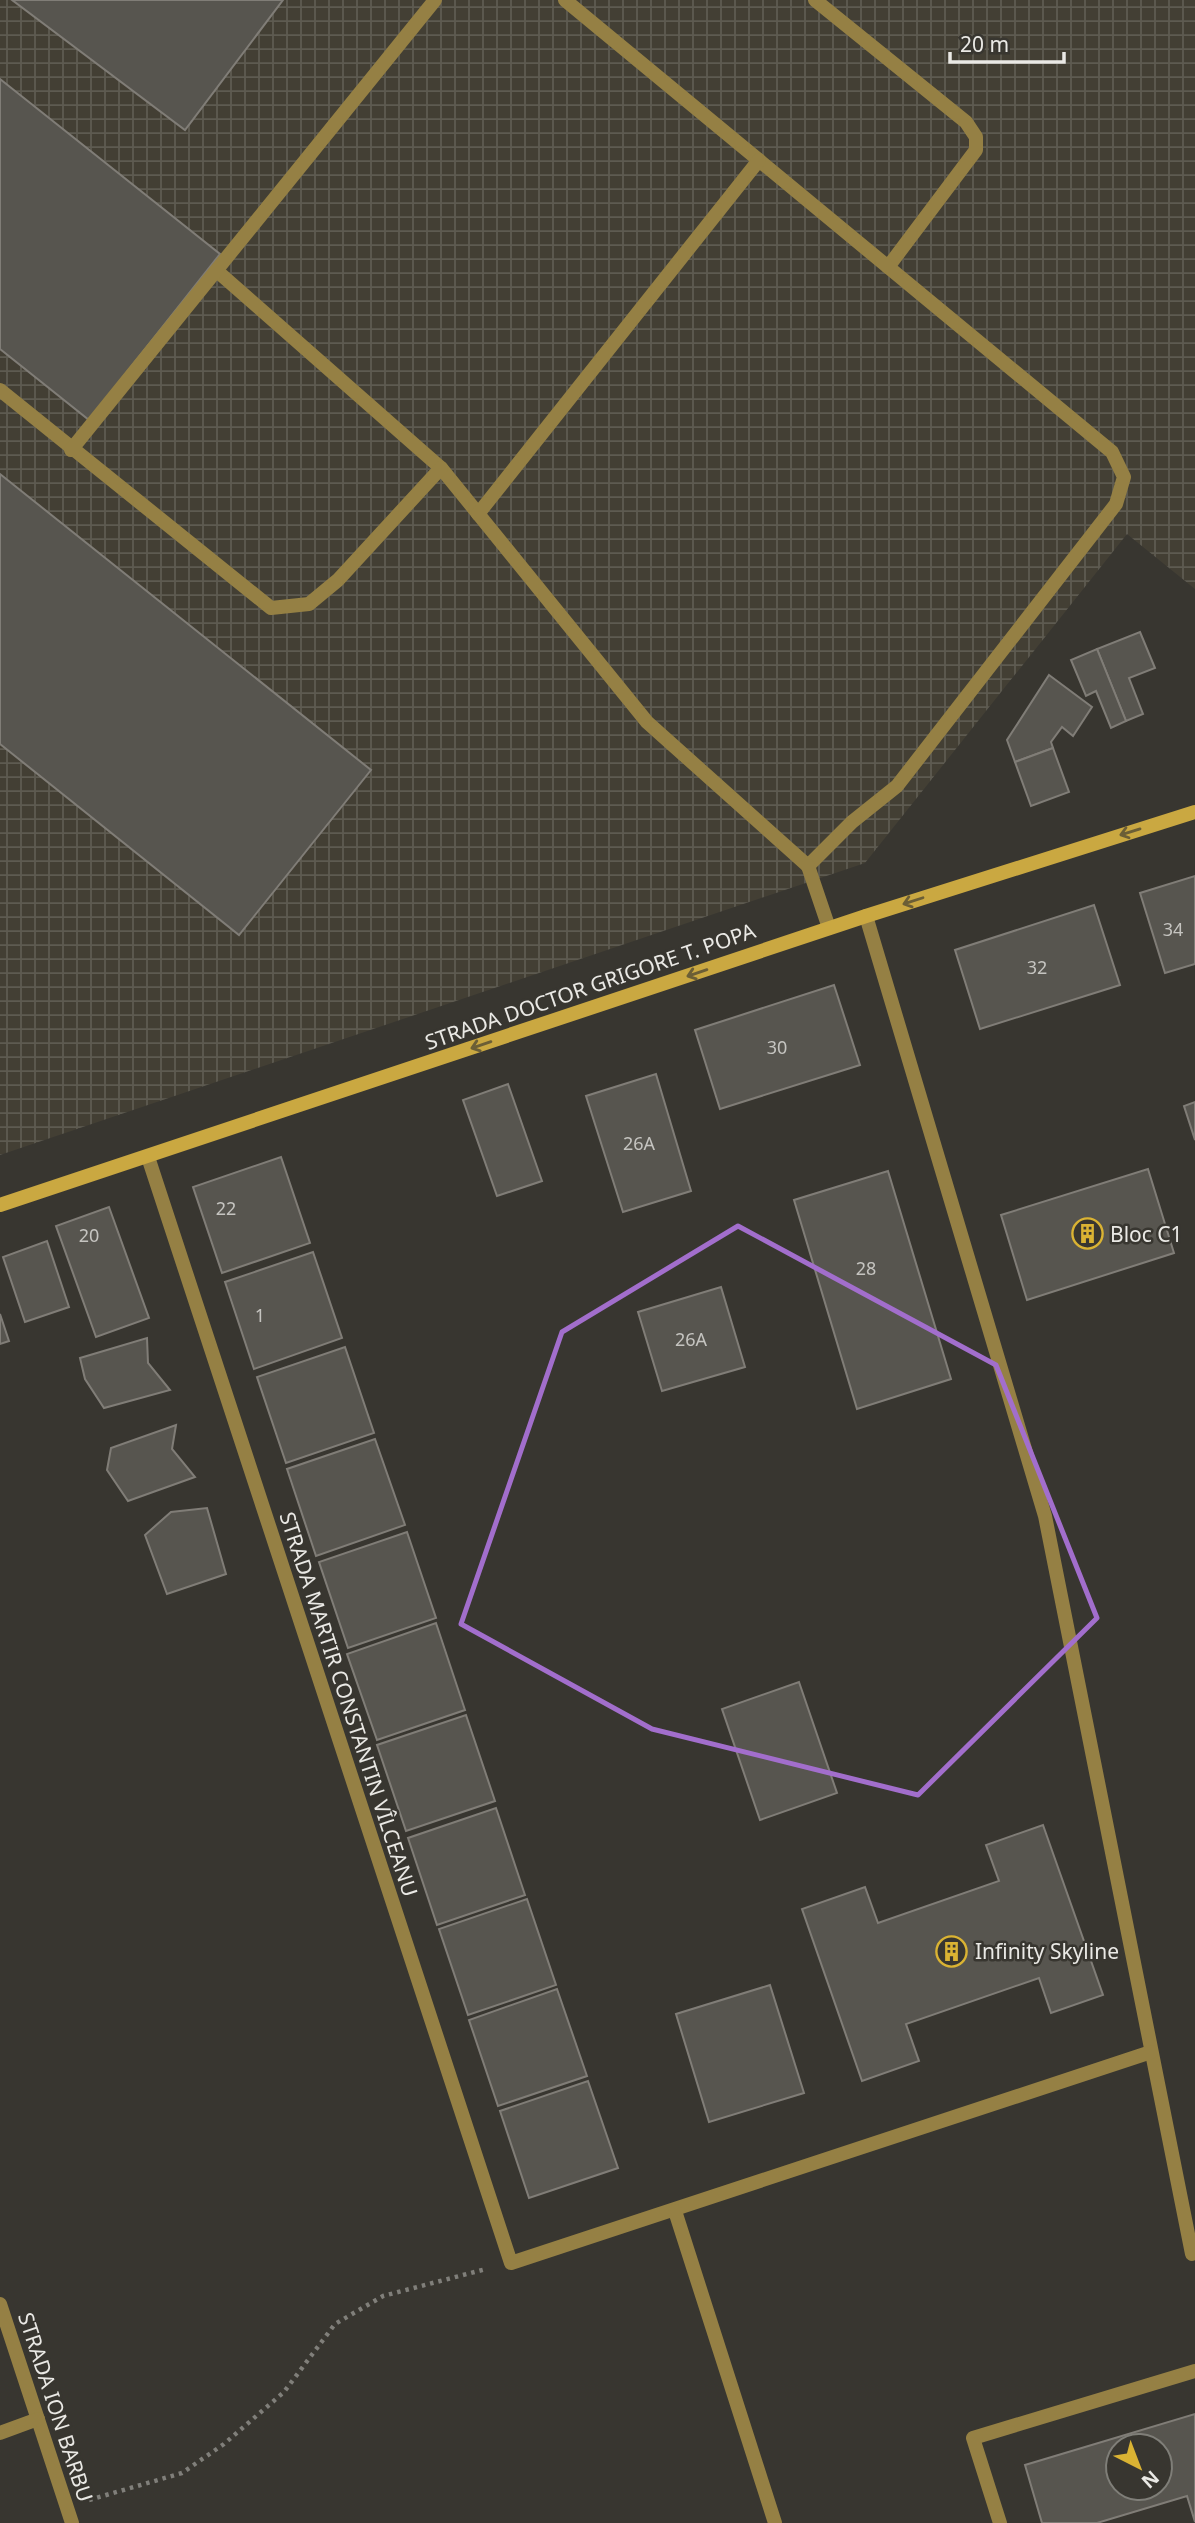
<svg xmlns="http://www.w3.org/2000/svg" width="1195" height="2523" font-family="'Noto Sans',sans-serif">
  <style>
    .industrial { fill: url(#industrial-grid) }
    .building { fill: #57554f; stroke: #807d77; stroke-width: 2; fill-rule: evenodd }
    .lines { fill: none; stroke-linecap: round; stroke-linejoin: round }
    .path { stroke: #807f7a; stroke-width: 4.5; stroke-dasharray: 3.5 5; stroke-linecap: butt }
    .lane { stroke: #958044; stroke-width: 14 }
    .street { stroke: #958044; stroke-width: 14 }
    .secondary { stroke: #caa841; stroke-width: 14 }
    .oneway { stroke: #6b5e36 }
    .marked { fill: none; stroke: #a26ecc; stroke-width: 5; stroke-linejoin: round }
    .labels { text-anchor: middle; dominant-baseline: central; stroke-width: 5; stroke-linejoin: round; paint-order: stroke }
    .number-label { font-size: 18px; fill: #c5c4c0 }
    .street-label { font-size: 21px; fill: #eae9e5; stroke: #383630 }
    .poi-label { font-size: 21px; fill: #eae9e5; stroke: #383630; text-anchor: start }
  </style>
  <defs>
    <pattern id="industrial-grid" width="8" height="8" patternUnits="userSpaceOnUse" patternTransform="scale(1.75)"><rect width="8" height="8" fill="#433f34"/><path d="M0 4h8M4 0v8" fill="none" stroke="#5e5b51"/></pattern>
  </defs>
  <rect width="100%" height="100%" fill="#383630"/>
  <!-- industrial -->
  <polygon class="industrial" points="0,0 1195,0 1195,589 1127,534 865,863 0,1155"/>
  <!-- building -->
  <g class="building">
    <polygon points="12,0 283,0 185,130"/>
    <polygon points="0,79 220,254 89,420 0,349"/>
    <polygon points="0,474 371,770 239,935 0,744"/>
    <polygon points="1140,632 1155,668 1129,678 1143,714 1126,721 1097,649"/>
    <polygon points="1097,649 1126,721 1111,728 1096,691 1086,696 1071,660"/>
    <polygon points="1049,675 1092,707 1073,736 1062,727 1051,742 1053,748 1015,762 1007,740"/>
    <polygon points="1053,748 1069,792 1031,806 1015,762"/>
    <polygon points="1195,876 1195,964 1165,973 1140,893"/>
    <polygon points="1094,905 1120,985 980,1029 955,950"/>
    <polygon points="834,985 860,1065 720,1109 695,1030"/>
    <polygon points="656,1074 691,1191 623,1212 586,1096"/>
    <polygon points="508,1084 542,1181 497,1196 463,1100"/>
    <polygon points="1195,1102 1195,1140 1184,1106"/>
    <polygon points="281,1157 310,1243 222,1273 193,1187"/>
    <polygon points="1148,1169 1174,1253 1027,1300 1001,1215"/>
    <polygon points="888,1171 951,1379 857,1409 794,1200"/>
    <polygon points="109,1207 149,1318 96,1337 56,1226"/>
    <polygon points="47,1241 69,1307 25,1322 3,1257"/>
    <polygon points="313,1252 342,1338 254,1369 225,1282"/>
    <polygon points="721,1287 745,1367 662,1391 638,1312"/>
    <polygon points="0,1314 9,1341 0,1344"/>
    <polygon points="147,1338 148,1363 170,1390 104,1408 85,1379 80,1358"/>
    <polygon points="345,1347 374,1433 286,1463 257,1377"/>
    <polygon points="176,1425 172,1449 195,1477 128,1501 107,1470 111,1448"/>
    <polygon points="375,1439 405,1525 316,1556 287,1469"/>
    <polygon points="207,1508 226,1574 167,1594 145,1535 171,1512"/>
    <polygon points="407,1532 436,1618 348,1648 319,1562"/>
    <polygon points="436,1623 465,1710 377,1740 347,1654"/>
    <polygon points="799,1682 837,1793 760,1820 722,1709"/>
    <polygon points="466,1715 495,1801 406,1831 377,1745"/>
    <polygon points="496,1808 525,1895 437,1925 408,1838"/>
    <polygon points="1043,1825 1103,1995 1051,2013 1039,1978 906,2024 919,2061 862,2081 802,1909 865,1887 878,1923 999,1881 986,1845"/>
    <polygon points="527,1899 556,1985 468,2015 439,1929"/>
    <polygon points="770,1985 804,2093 709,2122 676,2014"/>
    <polygon points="557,1989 587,2076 498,2106 469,2020"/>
    <polygon points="588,2081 618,2168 529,2198 500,2111"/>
    <path d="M1195 2414V2522L1187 2496 1097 2523H1042L1025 2465ZM1118 2446H1160V2488H1118Z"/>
  </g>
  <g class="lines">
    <!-- path -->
    <polyline class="path" points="89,2500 182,2473 224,2444 284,2392 335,2324 383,2296 486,2269"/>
    <!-- lane -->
    <g class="lane">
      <polyline points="815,0 966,122 976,137 976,150 888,267"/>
      <polyline points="217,271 441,468 647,722 808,866 852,822 897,786 1116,504 1124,477 1112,452 565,0"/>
      <polyline points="0,390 271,608 309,604 338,580 441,468"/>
      <polyline points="71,450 435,0"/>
      <polyline points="478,514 759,160"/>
      <polyline points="808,866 829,928"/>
      <polyline points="1000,2523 973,2438 1195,2371"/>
    </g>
    <!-- street -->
    <g class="street">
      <polyline points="866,916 1045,1516 1192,2254"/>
      <polyline points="148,1157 511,2263 1151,2052"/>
      <polyline points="675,2211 775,2523"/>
      <polyline points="0,2304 72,2523"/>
      <polyline points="0,2433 38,2419"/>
    </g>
    <!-- secondary -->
    <polyline class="secondary" points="0,1205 866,916 1195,812"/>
  </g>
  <!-- one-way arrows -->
  <defs><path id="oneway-shaft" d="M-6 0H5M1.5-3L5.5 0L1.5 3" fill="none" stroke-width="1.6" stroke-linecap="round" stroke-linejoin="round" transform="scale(1.75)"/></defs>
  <g class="oneway">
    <use href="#oneway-shaft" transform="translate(1130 832) rotate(163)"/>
    <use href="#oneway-shaft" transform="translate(913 901) rotate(162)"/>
    <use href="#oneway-shaft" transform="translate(697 973) rotate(161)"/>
    <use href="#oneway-shaft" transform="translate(481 1045) rotate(161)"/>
  </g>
  <!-- marked area -->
  <path class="marked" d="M738 1226 996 1365 1097 1618 918 1795 652 1729 461 1624 562 1332Z"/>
  <!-- icons -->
  <defs>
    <symbol id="building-ring" viewBox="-11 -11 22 22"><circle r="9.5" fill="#383630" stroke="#dab333" stroke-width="1.5"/><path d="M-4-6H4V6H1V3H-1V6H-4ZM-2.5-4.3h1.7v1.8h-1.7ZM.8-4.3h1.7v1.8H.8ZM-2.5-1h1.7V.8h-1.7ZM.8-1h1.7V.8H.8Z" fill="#dab333"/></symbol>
  </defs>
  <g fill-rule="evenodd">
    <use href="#building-ring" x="1070" y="1216" width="35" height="35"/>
    <use href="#building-ring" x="934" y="1934" width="35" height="35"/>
  </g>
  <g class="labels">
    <!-- number labels -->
    <g class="number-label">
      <text x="1173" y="929">34</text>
      <text x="1037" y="967">32</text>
      <text x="777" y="1047">30</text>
      <text x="639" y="1143">26A</text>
      <text x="226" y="1208">22</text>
      <text x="89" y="1235">20</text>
      <text x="866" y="1268">28</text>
      <text x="260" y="1315">1</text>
      <text x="691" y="1339">26A</text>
    </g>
    <!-- street labels -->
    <g class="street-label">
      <text transform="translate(590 986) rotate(-19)">STRADA DOCTOR GRIGORE T. POPA</text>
      <text transform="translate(349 1704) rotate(72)">STRADA MARTIR CONSTANTIN VÎLCEANU</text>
      <text transform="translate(56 2407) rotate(72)">STRADA ION BARBU</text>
    </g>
    <!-- poi labels -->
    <g class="poi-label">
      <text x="1110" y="1234">Bloc C1</text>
      <text x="975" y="1951">Infinity Skyline</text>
    </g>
  </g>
  <!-- north arrow -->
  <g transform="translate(1139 2467) rotate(138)"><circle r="33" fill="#383630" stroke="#7f7e78" stroke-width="2"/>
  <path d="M0-5L12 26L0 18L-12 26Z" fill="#dab333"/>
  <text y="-10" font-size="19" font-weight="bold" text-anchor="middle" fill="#eae9e5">N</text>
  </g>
  <!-- scale -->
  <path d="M950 52v10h114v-10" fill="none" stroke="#eae9e5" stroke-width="3.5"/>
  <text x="960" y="52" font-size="21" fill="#eae9e5" stroke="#383630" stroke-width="5" paint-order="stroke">20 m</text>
</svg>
